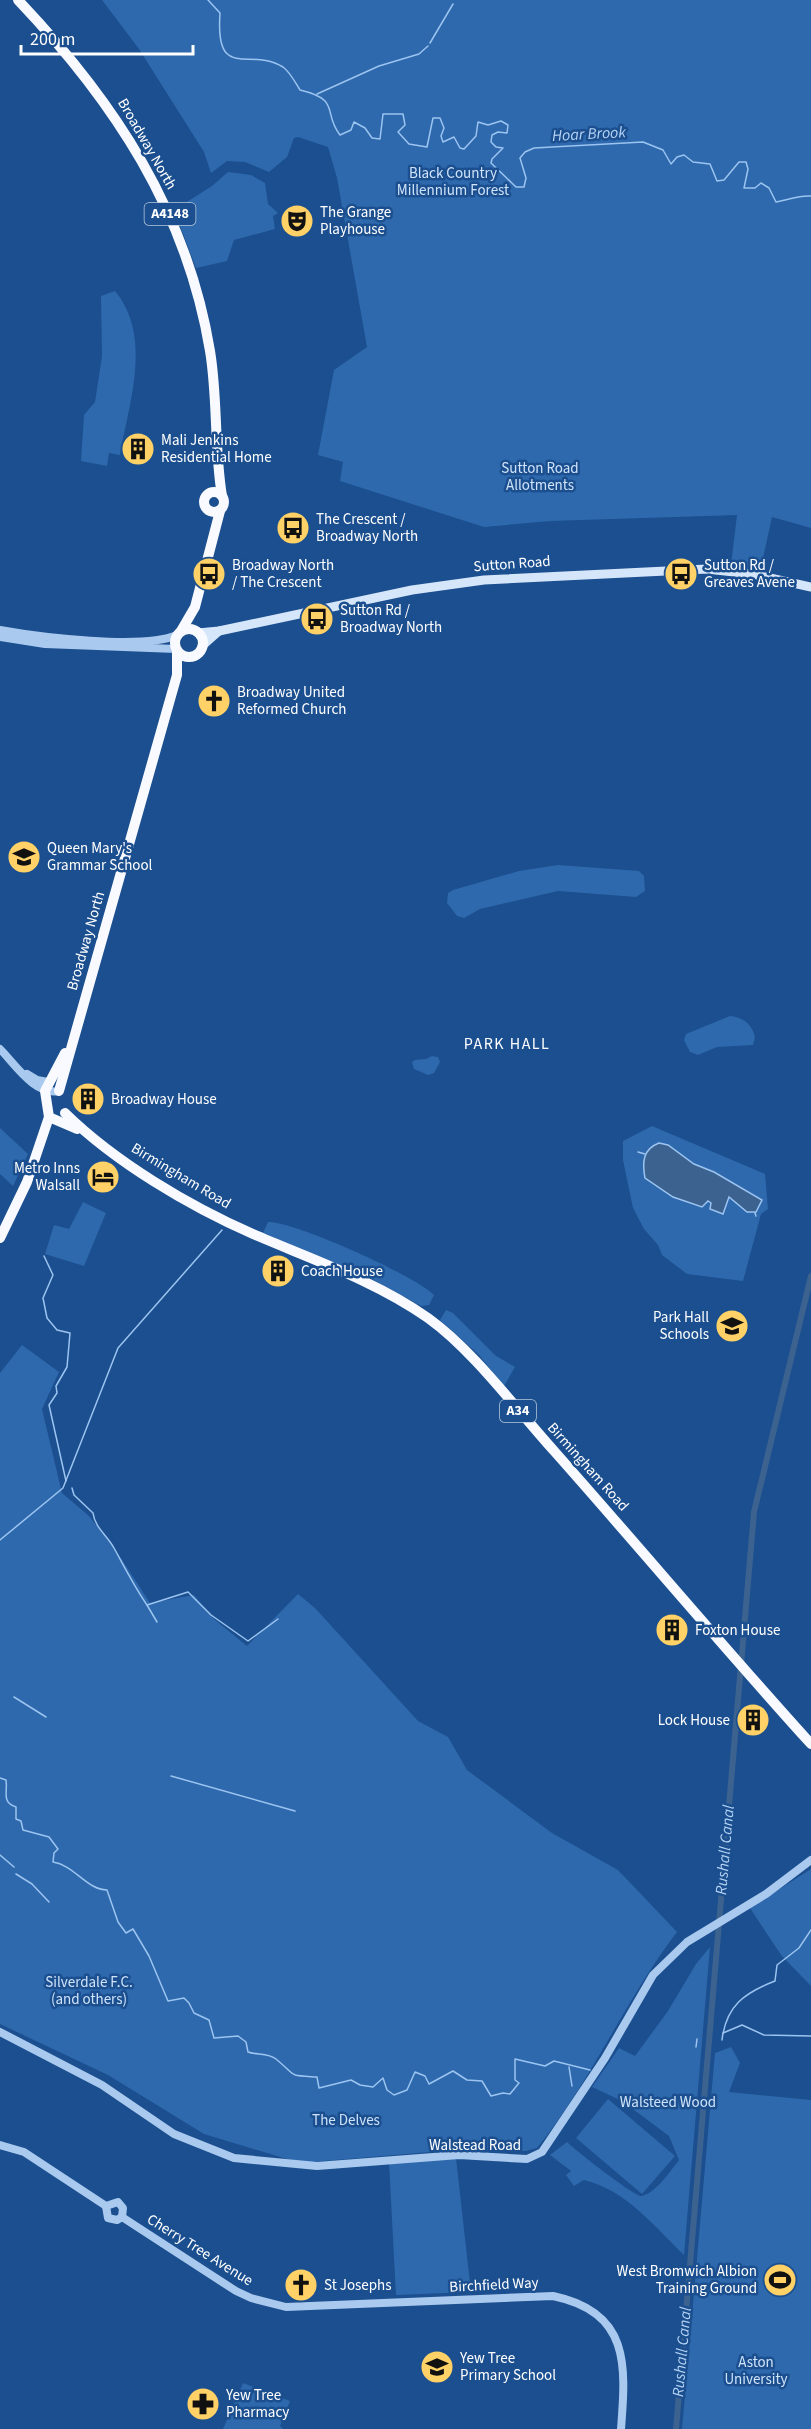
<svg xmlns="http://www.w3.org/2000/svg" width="811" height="2429" font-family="'Source Sans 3',sans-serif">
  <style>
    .green { fill: #2e69ad }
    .water { fill: #3c6290; stroke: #9cc4f0; stroke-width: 1.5 }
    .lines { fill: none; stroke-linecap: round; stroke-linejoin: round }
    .stream { stroke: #9cc4f0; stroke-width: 1.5 }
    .canal { stroke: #3c6290; stroke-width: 6 }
    .tertiary { stroke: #a9c9ee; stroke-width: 8 }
    .secondary { stroke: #d6e6fa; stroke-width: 9 }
    .trunk { stroke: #f8faff; stroke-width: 10 }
    .labels { text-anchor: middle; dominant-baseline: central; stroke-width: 5; stroke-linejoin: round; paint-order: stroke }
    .shield { fill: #1b4f8f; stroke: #bbcadd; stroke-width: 1.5 }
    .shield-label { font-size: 14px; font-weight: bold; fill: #fff }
    .street-label { font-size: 15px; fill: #fff; stroke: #1b4f8f }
    .park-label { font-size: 15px; fill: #cfe3fa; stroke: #1b4f8f }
    .poi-label { font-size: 15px; fill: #fff; stroke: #1b4f8f; text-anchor: start }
    .water-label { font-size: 16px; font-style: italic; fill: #b5d3f5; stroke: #1b4f8f }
    .neighbourhood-label { font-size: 16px; letter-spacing: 1.5px; fill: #fff; stroke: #1b4f8f }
  </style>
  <rect width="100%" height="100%" fill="#1b4f8f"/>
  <!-- green -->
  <g class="green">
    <polygon points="102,0 811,0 811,528 772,517 760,572 731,565 737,515 550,521 484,527 340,481 343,462 318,455 334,370 367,347 337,178 328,147 298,137 294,138 287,157 269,172 245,162 227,161 211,173 204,152 139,49"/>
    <polygon points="228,172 251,175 265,183 268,204 278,213 273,216 275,229 234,240 227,261 196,268 174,210 212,186"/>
    <path d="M115 291C153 337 129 403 120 455L109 453 107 466 81 461 84 415 95 402 102 356 101 296Z"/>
    <polygon points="558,865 639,871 644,876 645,891 636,897 558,891 480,909 464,918 457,916 447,903 448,893 453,890 519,871"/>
    <path d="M730 1016C743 1017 752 1024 755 1037L753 1045 717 1047 698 1055 690 1052 684 1040 686 1034Z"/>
    <polygon points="432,1056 438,1057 440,1062 434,1073 428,1075 414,1069 412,1062 415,1060 426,1059"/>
    <polygon points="652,1126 765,1174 768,1209 761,1214 743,1281 687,1274 662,1255 658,1245 644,1229 633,1208 623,1160 623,1141"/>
    <polygon points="0,1128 28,1154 13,1186 0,1174"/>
    <polygon points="83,1202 106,1213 84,1266 45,1254 54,1225 69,1229"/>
    <path d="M268 1222C294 1221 416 1276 434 1295L429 1305 421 1306 372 1279 263 1233Z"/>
    <polygon points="446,1310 453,1313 496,1356 515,1367 504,1386 479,1355 440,1320"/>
    <path d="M22 1345 59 1372 42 1409 62 1493 89 1516 113 1546 150 1603 194 1595 214 1619 247 1646 298 1594 315 1608 418 1721 448 1737 467 1770 552 1833 618 1870 677 1932C625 2000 591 2082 537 2148L526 2151 453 2150 300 2163 204 2134 108 2075 0 2024V1373Z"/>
    <polygon points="811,1869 811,1986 781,1955 750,1908"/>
    <path d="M710 1947 684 2255C654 2226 626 2190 584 2180L574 2186 566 2175 571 2171 550 2155 567 2142C575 2150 636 2198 642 2196 657 2192 670 2171 679 2160L669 2136 622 2101 592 2087 619 2048 635 2056 668 2011 696 1964Z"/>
    <polygon points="731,2047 740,2063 729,2092 811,2100 811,2429 682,2429 715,2053"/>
    <polygon points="608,2099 675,2156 642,2194 576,2138"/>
    <polygon points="456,2158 471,2292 396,2295 389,2162"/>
    <polygon points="243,2383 290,2401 280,2426 283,2429 223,2429"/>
  </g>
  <!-- water -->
  <path class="water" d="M659 1143 668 1145 694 1164 714 1172 762 1200 756 1212H747L729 1197 723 1214 710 1209 711 1203 708 1201 702 1207 673 1197 645 1178C642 1162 643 1149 659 1143Z"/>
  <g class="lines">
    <!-- stream -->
    <g class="stream">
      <path d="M208 0 220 13C215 83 250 46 283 67 290 72 295 82 300 90 342 100 322 112 340 135L351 130 354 122 365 128 372 138 380 139 383 114H403L405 125 398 132 409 144 427 147 433 118H440L444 128 441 136 443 142 454 137 460 148 464 149 476 136 478 122 488 125 501 121 508 125 507 133 498 132 492 135 491 142 496 147 503 148 492 159 491 163 516 187H524L526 178 520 158 525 152 534 148 643 142 663 150 671 164 677 157 684 155 693 162 710 164 717 181 724 180 739 162H746L748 169 744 188H755L761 183 769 188 776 202C789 200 798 195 811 196"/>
      <polyline points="430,43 453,4"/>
      <polyline points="317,94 379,66 419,54 428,46"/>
      <polyline points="638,1152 645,1154"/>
      <polyline points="755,1213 756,1216"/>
      <polyline points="44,1256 53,1275 43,1298 47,1318 57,1330 70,1333 67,1367 56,1386 57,1393 49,1405 66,1481"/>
      <path d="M72 1488 74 1495 93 1513C95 1528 107 1535 114 1548 125 1568 134 1586 147 1605L188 1592 211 1615 248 1641 278 1619"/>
      <polyline points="0,1540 63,1488 118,1348 222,1230"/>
      <polyline points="147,1605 157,1622"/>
      <polyline points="14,1697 46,1717"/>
      <polyline points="171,1776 295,1811"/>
      <path d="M0 1778 6 1780C8 1792 1 1802 16 1807V1819L21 1821 23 1830 49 1837 58 1849 54 1853 53 1862C74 1865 87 1890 107 1890L118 1922 126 1933 133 1929 149 1956 168 2001 184 1998 189 2003 194 2013 209 2020 214 2038 238 2036 246 2042 248 2052C256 2055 269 2053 276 2059 298 2077 286 2075 317 2077L319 2088 351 2080 360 2085 373 2087 383 2078 387 2090 394 2095 407 2090 415 2072 425 2076 429 2084 453 2071 467 2080 482 2081 491 2096 503 2093 510 2094 519 2083 515 2080V2059L545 2066 554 2061 590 2070"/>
      <polyline points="0,1855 14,1867"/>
      <polyline points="16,1874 32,1884 49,1902"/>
      <polyline points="723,2033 742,2025 764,2035 811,2036"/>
      <path d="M722 2040C726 2006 744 1993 775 1981L777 1965 799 1948 811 1930"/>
      <polyline points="696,2047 697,2039"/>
      <polyline points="569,2067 572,2086"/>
    </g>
    <!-- canal -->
    <polyline class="canal" points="676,2429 754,1512 811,1276"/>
    <!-- tertiary -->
    <g class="tertiary">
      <path d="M0 630C39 637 143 650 177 635"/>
      <polyline points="0,637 45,644 176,649"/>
      <path d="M0 1049C15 1064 35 1096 59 1091"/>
      <polyline points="27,1074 37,1080 48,1082"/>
      <polyline points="0,2032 102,2085 174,2134 234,2158 317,2166 459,2155 527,2159 542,2152 605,2058 653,1975 687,1942 766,1894 811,1860"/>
      <polyline points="0,2145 24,2152 106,2206"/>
      <polyline points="106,2206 118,2202 123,2208 122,2217"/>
      <polyline points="106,2206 108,2218 117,2220 122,2217"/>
      <path d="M122 2217 236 2291 251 2298 286 2307 553 2296C630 2312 626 2365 621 2429"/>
    </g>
    <!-- secondary -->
    <g class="secondary">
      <polyline points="198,633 219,631 412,590 484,580 707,569 752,574 811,587"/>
      <polyline points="202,646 219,631"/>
    </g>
    <!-- trunk -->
    <g class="trunk">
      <path d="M18 0C114 101 187 211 210 351 218 399 214 448 222 496"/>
      <circle cx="214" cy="502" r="10"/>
      <circle cx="189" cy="643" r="14"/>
      <polyline points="181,631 195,607 220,511"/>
      <polyline points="65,1053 45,1091 49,1117 77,1129"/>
      <polyline points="59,1091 177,675 177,651"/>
      <path d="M65 1113C115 1162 189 1206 253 1234 311 1259 376 1281 428 1318 474 1351 516 1409 555 1452 641 1549 724 1648 811 1744"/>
      <polyline points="0,1238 27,1182 49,1117"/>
    </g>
  </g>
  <!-- icons -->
  <defs>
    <symbol id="theatre-disc" viewBox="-11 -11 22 22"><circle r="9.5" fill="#ffd166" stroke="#1b4f8f"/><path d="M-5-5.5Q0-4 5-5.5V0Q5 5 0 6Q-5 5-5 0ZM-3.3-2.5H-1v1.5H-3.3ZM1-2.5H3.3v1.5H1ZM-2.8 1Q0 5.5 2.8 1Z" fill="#111"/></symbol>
    <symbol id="building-disc" viewBox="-11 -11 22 22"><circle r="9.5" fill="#ffd166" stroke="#1b4f8f"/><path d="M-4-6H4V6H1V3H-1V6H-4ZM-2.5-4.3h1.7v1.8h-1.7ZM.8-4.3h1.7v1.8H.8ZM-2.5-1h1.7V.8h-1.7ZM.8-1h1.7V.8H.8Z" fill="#111"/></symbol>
    <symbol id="bus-disc" viewBox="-11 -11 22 22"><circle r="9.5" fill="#ffd166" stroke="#1b4f8f"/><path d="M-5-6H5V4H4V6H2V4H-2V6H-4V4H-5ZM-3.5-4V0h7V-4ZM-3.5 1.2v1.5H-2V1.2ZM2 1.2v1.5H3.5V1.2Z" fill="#111"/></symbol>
    <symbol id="church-disc" viewBox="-11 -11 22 22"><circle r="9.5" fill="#ffd166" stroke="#1b4f8f"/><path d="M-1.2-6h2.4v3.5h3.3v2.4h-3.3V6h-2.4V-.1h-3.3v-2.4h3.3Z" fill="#111"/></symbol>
    <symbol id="school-disc" viewBox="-11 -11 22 22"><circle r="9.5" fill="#ffd166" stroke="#1b4f8f"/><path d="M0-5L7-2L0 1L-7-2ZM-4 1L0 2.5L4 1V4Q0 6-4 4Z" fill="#111"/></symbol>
    <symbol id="hotel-disc" viewBox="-11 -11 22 22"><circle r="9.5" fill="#ffd166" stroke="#1b4f8f"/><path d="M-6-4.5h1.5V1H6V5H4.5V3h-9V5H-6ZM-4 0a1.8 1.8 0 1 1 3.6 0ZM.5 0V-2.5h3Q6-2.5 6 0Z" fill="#111"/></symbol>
    <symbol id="stadium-disc" viewBox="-11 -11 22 22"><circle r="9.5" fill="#ffd166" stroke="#1b4f8f"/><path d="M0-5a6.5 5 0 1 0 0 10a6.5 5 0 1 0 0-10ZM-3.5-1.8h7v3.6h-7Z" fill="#111"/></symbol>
    <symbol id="pharmacy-disc" viewBox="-11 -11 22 22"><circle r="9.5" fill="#ffd166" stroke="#1b4f8f"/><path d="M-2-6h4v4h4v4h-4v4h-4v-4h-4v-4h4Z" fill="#111"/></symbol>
  </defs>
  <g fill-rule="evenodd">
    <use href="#theatre-disc" x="278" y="202" width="38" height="38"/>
    <use href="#building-disc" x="119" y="430" width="38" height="38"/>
    <use href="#bus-disc" x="274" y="509" width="38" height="38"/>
    <use href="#bus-disc" x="190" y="555" width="38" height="38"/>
    <use href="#bus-disc" x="662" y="555" width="38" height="38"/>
    <use href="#bus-disc" x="298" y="600" width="38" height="38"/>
    <use href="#church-disc" x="195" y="682" width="38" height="38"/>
    <use href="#school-disc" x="5" y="838" width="38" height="38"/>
    <use href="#building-disc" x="69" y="1080" width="38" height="38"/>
    <use href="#hotel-disc" x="84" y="1158" width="38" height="38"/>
    <use href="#building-disc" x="259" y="1252" width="38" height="38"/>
    <use href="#school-disc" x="713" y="1307" width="38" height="38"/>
    <use href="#building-disc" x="653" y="1611" width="38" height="38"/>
    <use href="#building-disc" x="734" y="1701" width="38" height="38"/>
    <use href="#stadium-disc" x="761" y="2261" width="38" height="38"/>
    <use href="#church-disc" x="282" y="2266" width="38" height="38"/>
    <use href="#school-disc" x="418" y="2348" width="38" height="38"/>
    <use href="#pharmacy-disc" x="184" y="2385" width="38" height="38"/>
  </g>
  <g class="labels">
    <!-- shield labels -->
    <g class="shield">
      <rect x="144.5" y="203" width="51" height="22" rx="4.5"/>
      <rect x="500" y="1400" width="36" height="22" rx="4.5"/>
    </g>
    <g class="shield-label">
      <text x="170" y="214">A4148</text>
      <text x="518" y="1411">A34</text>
    </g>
    <!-- street labels -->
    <g class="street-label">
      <text transform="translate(147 144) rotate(60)">Broadway North</text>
      <text transform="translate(512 564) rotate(-4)">Sutton Road</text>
      <text transform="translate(86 941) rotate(-74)">Broadway North</text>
      <text transform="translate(181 1176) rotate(31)">Birmingham Road</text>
      <text transform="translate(588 1467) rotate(48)">Birmingham Road</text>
      <text x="475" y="2145">Walstead Road</text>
      <text transform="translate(200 2250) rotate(32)">Cherry Tree Avenue</text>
      <text transform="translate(494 2285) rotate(-3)">Birchfield Way</text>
    </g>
    <!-- park labels -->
    <g class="park-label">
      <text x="453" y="173">Black Country<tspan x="453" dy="17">Millennium Forest</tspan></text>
      <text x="540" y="468">Sutton Road<tspan x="540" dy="17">Allotments</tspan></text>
      <text x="89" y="1982">Silverdale F.C.<tspan x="89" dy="17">(and others)</tspan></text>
      <text x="668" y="2102">Walsteed Wood</text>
      <text x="346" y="2120">The Delves</text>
      <text x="756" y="2362">Aston<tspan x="756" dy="17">University</tspan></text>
    </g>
    <!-- poi labels -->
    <g class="poi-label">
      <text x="320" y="212">The Grange<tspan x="320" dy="17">Playhouse</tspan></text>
      <text x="161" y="440">Mali Jenkins<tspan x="161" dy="17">Residential Home</tspan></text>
      <text x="316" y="519">The Crescent /<tspan x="316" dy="17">Broadway North</tspan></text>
      <text x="232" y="565">Broadway North<tspan x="232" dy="17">/ The Crescent</tspan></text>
      <text x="704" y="565">Sutton Rd /<tspan x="704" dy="17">Greaves Avene</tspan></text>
      <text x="340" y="610">Sutton Rd /<tspan x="340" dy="17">Broadway North</tspan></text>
      <text x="237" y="692">Broadway United<tspan x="237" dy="17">Reformed Church</tspan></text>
      <text x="47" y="848">Queen Mary's<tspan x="47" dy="17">Grammar School</tspan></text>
      <text x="111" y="1099">Broadway House</text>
      <text x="80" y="1168" text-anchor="end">Metro Inns<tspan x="80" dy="17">Walsall</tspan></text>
      <text x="301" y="1271">Coach House</text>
      <text x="709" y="1317" text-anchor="end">Park Hall<tspan x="709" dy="17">Schools</tspan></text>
      <text x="695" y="1630">Foxton House</text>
      <text x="730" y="1720" text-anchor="end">Lock House</text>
      <text x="757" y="2271" text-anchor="end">West Bromwich Albion<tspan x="757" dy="17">Training Ground</tspan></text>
      <text x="324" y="2285">St Josephs</text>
      <text x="460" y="2358">Yew Tree<tspan x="460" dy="17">Primary School</tspan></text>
      <text x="226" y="2395">Yew Tree<tspan x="226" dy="17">Pharmacy</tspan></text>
    </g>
    <!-- water labels -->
    <g class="water-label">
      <text transform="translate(589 134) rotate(-3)">Hoar Brook</text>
      <text transform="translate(725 1850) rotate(-85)">Rushall Canal</text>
      <text transform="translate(682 2352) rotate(-85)">Rushall Canal</text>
    </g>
    <!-- neighbourhood labels -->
    <g class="neighbourhood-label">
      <text x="507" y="1044">PARK HALL</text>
    </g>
  </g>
  <!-- scale -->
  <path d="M21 45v9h172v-9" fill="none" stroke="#ffffff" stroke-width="3"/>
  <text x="30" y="45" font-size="18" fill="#ffffff" stroke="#1b4f8f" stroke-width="4.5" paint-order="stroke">200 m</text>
</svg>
